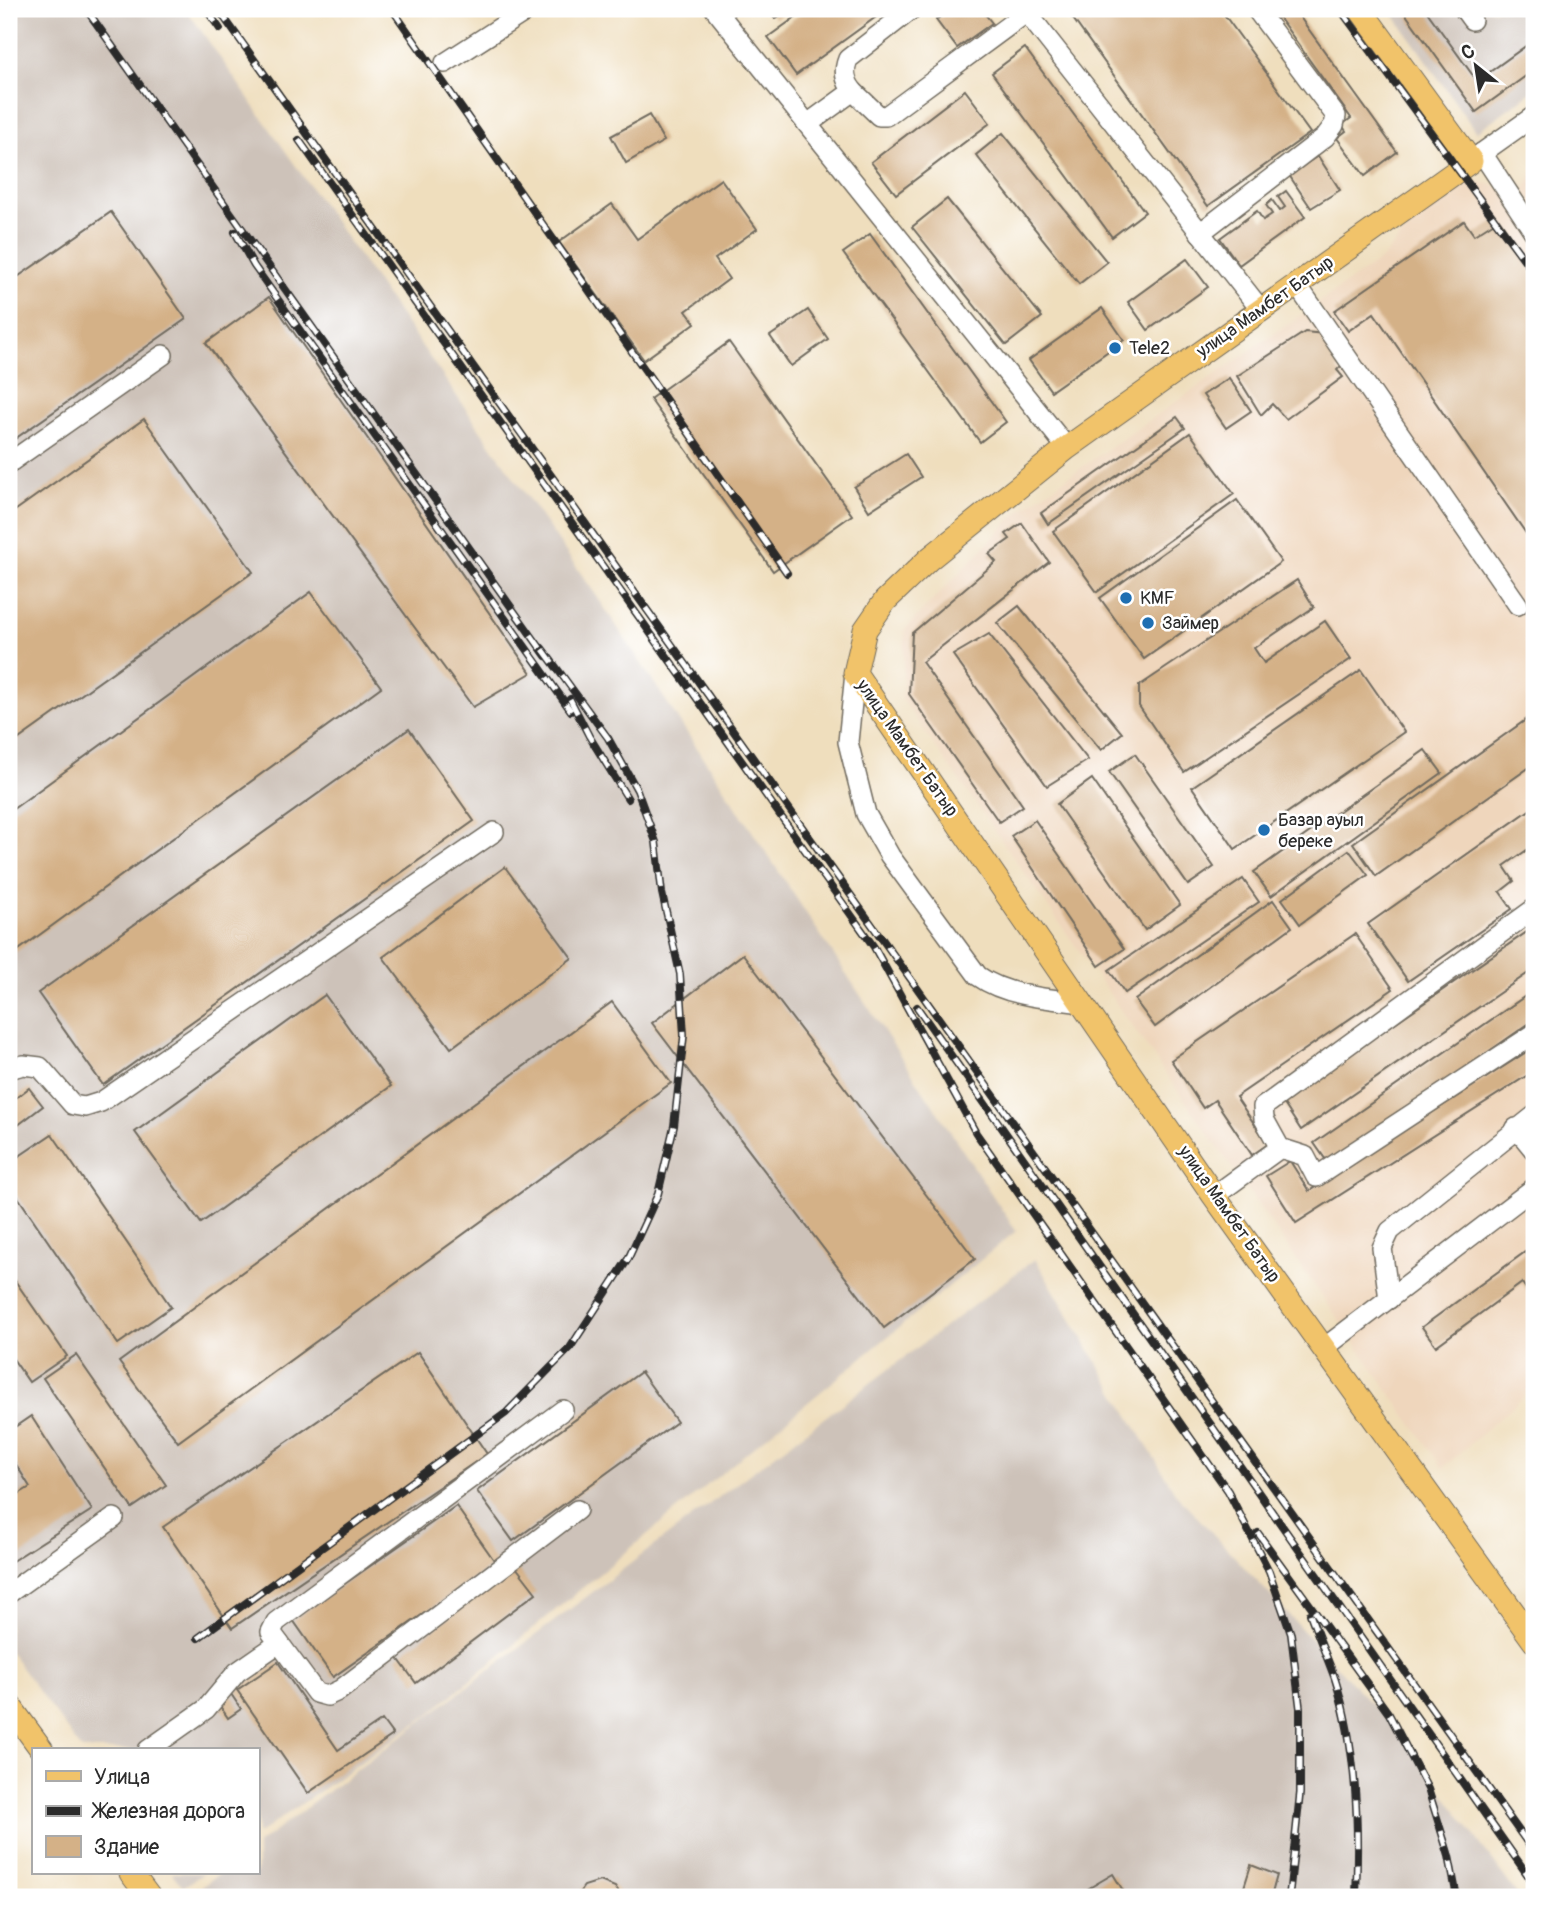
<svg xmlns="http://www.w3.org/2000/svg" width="1543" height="1906" font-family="Pangolin,sans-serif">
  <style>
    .built { fill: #efd6bc }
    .industrial { fill: #cdc2b9 }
    .building { fill: #d4b187 }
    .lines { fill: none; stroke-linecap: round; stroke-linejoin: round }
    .minor-casing { stroke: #706a5e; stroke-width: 22 }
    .major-casing { stroke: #706a5e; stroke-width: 25 }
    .minor { stroke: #fff; stroke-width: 19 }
    .major { stroke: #f1c36a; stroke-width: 23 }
    .rail-casing { stroke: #2b2b2b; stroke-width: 8 }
    .rail { stroke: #fff; stroke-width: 5; stroke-dasharray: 16; stroke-linecap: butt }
    .poi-dot { fill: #1f6fb2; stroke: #fff; stroke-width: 2.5 }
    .labels { text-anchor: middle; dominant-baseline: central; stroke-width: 5; stroke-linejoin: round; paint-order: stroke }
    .street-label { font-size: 18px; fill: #2b2b2b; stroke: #fff }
    .poi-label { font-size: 18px; fill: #2b2b2b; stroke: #fff; text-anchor: start }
  </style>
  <rect width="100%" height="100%" fill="#fff"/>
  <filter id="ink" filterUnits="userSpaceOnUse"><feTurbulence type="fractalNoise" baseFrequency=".0143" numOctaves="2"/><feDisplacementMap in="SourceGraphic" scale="14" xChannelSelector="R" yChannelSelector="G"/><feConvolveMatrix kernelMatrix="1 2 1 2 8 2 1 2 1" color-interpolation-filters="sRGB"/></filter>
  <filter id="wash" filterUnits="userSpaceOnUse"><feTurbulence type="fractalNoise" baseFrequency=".00686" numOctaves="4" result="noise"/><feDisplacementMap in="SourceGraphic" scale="28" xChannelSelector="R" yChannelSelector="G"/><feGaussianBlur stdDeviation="1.57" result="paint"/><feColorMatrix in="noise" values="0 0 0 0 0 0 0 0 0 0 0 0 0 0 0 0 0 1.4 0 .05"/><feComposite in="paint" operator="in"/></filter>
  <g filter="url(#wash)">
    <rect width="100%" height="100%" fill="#efdebd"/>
    <!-- built -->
    <polygon class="built" points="1534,170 1534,1387 1443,1468 902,699 905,629 1018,512 1383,258 1453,175 1523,193"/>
    <!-- industrial -->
    <g class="industrial">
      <polygon points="9,9 186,9 598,598 1016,1231 428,1715 257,1835 257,1750 82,1750 9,1651"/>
      <polygon points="1390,9 1534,9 1534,90 1476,132"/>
      <polygon points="1035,1259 1176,1494 1404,1739 1519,1897 188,1897 220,1873 257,1873 257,1845"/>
      <polygon points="172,1873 204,1873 183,1887"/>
    </g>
    <g id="blocks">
      <!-- building -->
      <g class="building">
        <polygon points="767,9 789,9 775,19"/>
        <polygon points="807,9 887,9 796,75 768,37"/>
        <polygon points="951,9 981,9 992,23 957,48 936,20"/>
        <polygon points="1066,9 1220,9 1310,133 1208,206"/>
        <polygon points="1273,9 1294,9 1397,152 1365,176 1337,138 1346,131 1342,125 1351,118"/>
        <polygon points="1402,9 1425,9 1477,81 1534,40 1534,70 1476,112"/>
        <polygon points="1025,48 1145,212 1112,237 992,73"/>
        <polygon points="965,90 990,123 896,194 871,162"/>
        <polygon points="649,115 664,141 626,163 611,136"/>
        <polygon points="1003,133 1107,262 1079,284 976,155"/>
        <polygon points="1318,156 1340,190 1311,208 1289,175"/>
        <polygon points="721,179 757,229 715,259 729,279 686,311 695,323 644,360 559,242 612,204 637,239"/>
        <polygon points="1286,191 1305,217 1239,265 1220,238 1257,211 1263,220 1272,214 1266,205 1272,200 1280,211 1285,207 1278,197"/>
        <polygon points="947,199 1042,317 1006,345 912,227"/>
        <polygon points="111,212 186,319 9,443 9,283"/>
        <polygon points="1499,219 1534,270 1534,545 1374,313 1348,331 1334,311 1464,221 1474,235"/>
        <polygon points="870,234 1006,422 980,442 843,253"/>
        <polygon points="1187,259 1208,287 1148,330 1128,302"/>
        <polygon points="269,297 531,673 473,707 206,343"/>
        <polygon points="1102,308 1124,340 1051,391 1029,360"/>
        <polygon points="808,310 828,339 791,366 770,336"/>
        <polygon points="1305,332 1324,334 1344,363 1337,370 1343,377 1286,419 1272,404 1261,415 1237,376"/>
        <polygon points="729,342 852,515 773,571 650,399"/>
        <polygon points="1229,378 1251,411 1226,428 1203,395"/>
        <polygon points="1177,417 1185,428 1048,524 1041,513"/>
        <polygon points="144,419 253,572 9,746 9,515"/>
        <polygon points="1190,433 1234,494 1097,592 1053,531"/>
        <polygon points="906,454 921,477 869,511 854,487"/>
        <polygon points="1237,500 1281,562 1144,659 1100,598"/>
        <polygon points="1022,523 1049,562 922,662 1023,806 999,822 909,694 912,633 996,562 989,554 1010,539 1006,534"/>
        <polygon points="1297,580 1314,607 1254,648 1264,663 1325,621 1351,659 1184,772 1139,706 1139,686"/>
        <polygon points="311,592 381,687 9,957 9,812"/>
        <polygon points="1019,606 1122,733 1101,750 997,623"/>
        <polygon points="989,634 1088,760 1047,786 953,655"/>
        <polygon points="1361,670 1404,732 1235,849 1192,787"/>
        <polygon points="1534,714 1534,764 1376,876 1353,843"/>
        <polygon points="409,729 474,821 103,1085 38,993"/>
        <polygon points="1425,750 1442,773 1271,896 1254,872"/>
        <polygon points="1135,754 1214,867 1188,885 1109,772"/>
        <polygon points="1092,779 1180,905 1145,930 1057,804"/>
        <polygon points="1534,807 1534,845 1504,866 1514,881 1500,892 1512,909 1408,981 1368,924"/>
        <polygon points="1035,820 1124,949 1099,966 1011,836"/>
        <polygon points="1349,850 1368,875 1300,924 1282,899"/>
        <polygon points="505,867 572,958 451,1048 383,957"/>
        <polygon points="1243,879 1259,902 1125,993 1109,970"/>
        <polygon points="1273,900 1292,927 1155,1027 1135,1000"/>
        <polygon points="1534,927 1534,969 1301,1130 1282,1101"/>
        <polygon points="1355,934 1393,989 1236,1097 1268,1144 1252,1155 1215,1100 1203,1108 1171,1060"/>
        <polygon points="743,954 975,1259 884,1328 652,1023"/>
        <polygon points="1534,990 1534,1020 1328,1163 1314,1143"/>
        <polygon points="325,995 391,1086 201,1223 135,1132"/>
        <polygon points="612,1002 671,1083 178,1442 119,1362"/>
        <polygon points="1534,1047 1534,1071 1296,1223 1266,1176 1290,1161 1309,1191"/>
        <polygon points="29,1088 43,1106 9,1132 9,1103"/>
        <polygon points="52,1134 171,1307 118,1344 9,1184 9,1163"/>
        <polygon points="1525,1252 1534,1264 1534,1300 1522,1283 1436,1346 1422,1327"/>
        <polygon points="9,1272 67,1356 29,1382 9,1353"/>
        <polygon points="418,1352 487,1454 232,1628 163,1527"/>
        <polygon points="76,1355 166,1485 132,1508 43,1378"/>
        <polygon points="641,1372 677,1422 513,1541 477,1491"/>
        <polygon points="31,1416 92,1510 9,1563 9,1500 30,1487 12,1458 9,1460 9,1431"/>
        <polygon points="456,1506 496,1563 333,1677 293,1620"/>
        <polygon points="516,1567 536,1593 416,1683 397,1657"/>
        <polygon points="278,1662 338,1750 382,1720 393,1735 308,1793 237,1690"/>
        <polygon points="231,1694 241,1709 228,1718 218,1703"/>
        <polygon points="1251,1865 1277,1875 1271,1897 1241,1897"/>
        <polygon points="1113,1874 1127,1897 1074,1897"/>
        <polygon points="600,1881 615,1887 622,1897 576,1897 584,1886"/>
      </g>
    </g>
  </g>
  <g filter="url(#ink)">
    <use href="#blocks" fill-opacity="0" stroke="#706a5e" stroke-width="2"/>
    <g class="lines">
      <defs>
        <g id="minor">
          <polyline points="715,9 1067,448"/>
          <polyline points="1024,9 1261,310"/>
          <polyline points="1464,9 1472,20"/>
          <polyline points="445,63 529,9"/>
          <polyline points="853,91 879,116 886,116 1027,12"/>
          <path d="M809 123 853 91C845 81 843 71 848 59L912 9"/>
          <polyline points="1482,153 1534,232"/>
          <polyline points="1472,160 1534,116"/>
          <polyline points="1200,233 1325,137 1334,125 1336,116 1256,9"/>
          <polyline points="1297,285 1518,605"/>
          <polyline points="9,463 163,355"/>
          <path d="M855 673 848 742 866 814 890 856 978 976C1006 996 1049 999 1083 1003"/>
          <polyline points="1534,909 1263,1107 1264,1119 1280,1148 1305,1156 1316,1177 1534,1034"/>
          <polyline points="9,1069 23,1065 40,1067 73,1105 85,1107 101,1102 494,832"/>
          <polyline points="1516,1128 1534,1150"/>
          <polyline points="1214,1196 1280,1148"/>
          <polyline points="1389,1299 1382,1248 1390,1231 1534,1116"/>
          <polyline points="1324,1348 1534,1188"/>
          <polyline points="563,1410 276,1622 271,1632 316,1693 327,1696 340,1690 577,1510"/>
          <polyline points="9,1593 114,1518"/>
          <polyline points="148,1750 206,1709 237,1672 279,1643"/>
        </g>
        <g id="major">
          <polyline points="1360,9 1471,161 1067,448 929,559 885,601 865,630 855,673 1214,1196 1534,1641"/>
          <polyline points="9,1705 42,1750"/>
          <polyline points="131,1873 149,1897"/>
        </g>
      </defs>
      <!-- minor casing -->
      <use href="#minor" class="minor-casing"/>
      <!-- major casing -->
      <use href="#major" class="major-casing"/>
      <!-- minor -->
      <use href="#minor" class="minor"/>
      <!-- major -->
      <use href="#major" class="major"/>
      <defs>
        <g id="rail">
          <polyline points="86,9 546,656"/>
          <polyline points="206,9 220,29"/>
          <polyline points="218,9 1534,1852"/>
          <polyline points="392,9 787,573"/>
          <polyline points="1340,9 1534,273"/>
          <polyline points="299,140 874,947 976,1133 1228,1491 1269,1571 1291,1634 1300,1708 1300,1793 1289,1897"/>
          <polyline points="235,232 254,266 571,711"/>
          <polyline points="570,699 589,736 628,799"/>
          <polyline points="917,1007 1534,1884"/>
          <polyline points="1258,1533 1389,1714 1428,1789 1449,1856 1457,1897"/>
          <path d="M1310 1614C1318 1636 1327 1657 1335 1679 1357 1748 1359 1826 1356 1897"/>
          <polyline points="198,1638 506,1413 570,1348 628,1259 658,1194 674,1126 684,1035 680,974 662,893 656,842 637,790 608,738 542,648"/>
        </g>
      </defs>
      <!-- rail casing -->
      <use href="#rail" class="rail-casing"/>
      <!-- rail -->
      <use href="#rail" class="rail"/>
    </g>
  </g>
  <!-- markers -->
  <g class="poi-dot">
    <circle cx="1115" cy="348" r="7"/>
    <circle cx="1126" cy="598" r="7"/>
    <circle cx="1148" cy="623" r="7"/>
    <circle cx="1264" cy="830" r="7"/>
  </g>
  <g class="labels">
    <!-- street labels -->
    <g class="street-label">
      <text transform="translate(1265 307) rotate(-35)">улица Мамбет Батыр</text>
      <text transform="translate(907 748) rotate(55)">улица Мамбет Батыр</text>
      <text transform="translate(1229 1214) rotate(55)">улица Мамбет Батыр</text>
    </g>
    <!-- poi labels -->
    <g class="poi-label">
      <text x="1129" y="348">Tele2</text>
      <text x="1140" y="598">KMF</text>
      <text x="1162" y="623">Займер</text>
      <text x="1278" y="820">Базар ауыл<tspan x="1278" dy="21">береке</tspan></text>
    </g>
  </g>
  <!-- margin -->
  <rect width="1543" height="1906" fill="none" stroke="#fff" stroke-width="35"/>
  <!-- legend -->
  <rect x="32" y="1748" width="228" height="126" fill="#ffffff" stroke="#aaaaaa" stroke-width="2"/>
  <rect x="46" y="1771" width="35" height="10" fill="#f1c36a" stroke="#aaaaaa" stroke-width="2"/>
  <text x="94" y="1784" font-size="21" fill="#2b2b2b">Улица</text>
  <rect x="46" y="1806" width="35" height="10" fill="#2b2b2b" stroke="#aaaaaa" stroke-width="2"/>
  <text x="94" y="1818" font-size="21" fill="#2b2b2b">Железная дорога</text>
  <rect x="46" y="1836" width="35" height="21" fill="#d4b187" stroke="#aaaaaa" stroke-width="2"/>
  <text x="94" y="1854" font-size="21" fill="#2b2b2b">Здание</text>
  <!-- north arrow -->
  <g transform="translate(1476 66) rotate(330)" stroke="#ffffff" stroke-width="5" paint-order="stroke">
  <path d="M0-5L12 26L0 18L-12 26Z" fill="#2b2b2b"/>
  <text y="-10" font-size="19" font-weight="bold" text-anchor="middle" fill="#2b2b2b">С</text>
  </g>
</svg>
